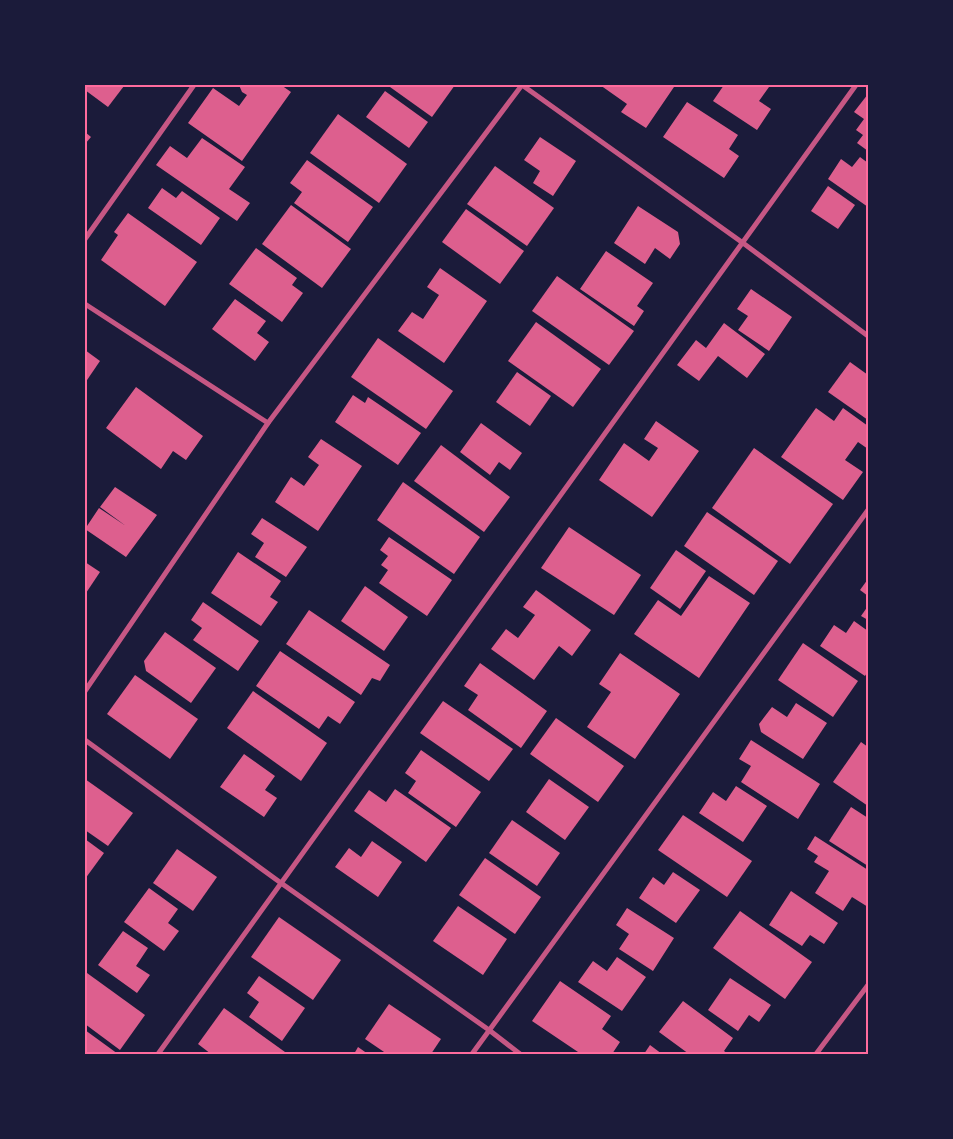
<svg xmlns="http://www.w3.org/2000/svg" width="953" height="1139" font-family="Mulish,sans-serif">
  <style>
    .building { fill: #dd5f8e }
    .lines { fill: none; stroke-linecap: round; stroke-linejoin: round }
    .minor { stroke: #c65784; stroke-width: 5 }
    .neatline { fill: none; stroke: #ff6b9d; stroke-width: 2 }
  </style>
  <rect width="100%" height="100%" fill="#1b1b3a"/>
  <!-- building -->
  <g class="building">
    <polygon points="85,85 122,85 124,86 108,107 85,90"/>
    <polygon points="239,85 281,85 291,92 242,161 188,123 213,88 239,106 247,95 242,92"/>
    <polygon points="391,85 455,85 432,117 390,87"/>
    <polygon points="600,85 671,85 674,87 646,128 621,112 627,104"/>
    <polygon points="724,85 767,85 769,87 759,101 771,109 757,130 713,101"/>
    <polygon points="385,91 428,122 409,148 366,117"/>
    <polygon points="868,94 868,151 857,143 863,135 856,130 864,119 854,112"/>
    <polygon points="687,102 738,135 729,149 739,156 724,178 663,137"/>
    <polygon points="338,114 407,164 379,203 310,153"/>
    <polygon points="85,132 91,137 85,144"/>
    <polygon points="540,137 576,161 553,196 533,183 540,171 524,160"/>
    <polygon points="202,138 245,167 229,189 250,203 237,221 156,165 170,146 187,158"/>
    <polygon points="860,157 868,163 868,207 828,179 841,159 852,167"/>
    <polygon points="307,160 373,207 348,242 294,203 302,192 290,183"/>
    <polygon points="495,166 554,208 527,246 467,204"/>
    <polygon points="828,186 855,205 838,229 811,211"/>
    <polygon points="162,188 176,198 182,191 220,218 201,245 148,208"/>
    <polygon points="291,205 351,249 322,288 262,244"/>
    <polygon points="638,206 678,232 680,244 670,259 655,248 645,264 614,243"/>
    <polygon points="466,209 524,251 500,284 442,242"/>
    <polygon points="128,213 197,262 165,306 101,260 118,235 114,232"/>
    <polygon points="256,248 297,278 292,285 303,293 282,322 229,284"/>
    <polygon points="606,251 653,283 637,306 644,311 634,326 580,289"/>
    <polygon points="440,268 487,301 444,363 398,331 412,312 423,319 439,295 427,287"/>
    <polygon points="557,276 634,331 609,365 532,311"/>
    <polygon points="751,289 792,317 769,351 738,330 748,316 737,309"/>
    <polygon points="235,299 266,321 257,333 269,342 255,361 212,329"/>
    <polygon points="536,322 601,369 573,407 508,361"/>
    <polygon points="724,323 765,354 747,378 718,356 699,381 677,365 696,340 706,348"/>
    <polygon points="378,338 453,391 426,429 351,377"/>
    <polygon points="85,350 100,361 85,383"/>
    <polygon points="850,362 868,375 868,420 828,392"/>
    <polygon points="517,372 551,396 530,426 496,402"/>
    <polygon points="136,387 203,436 186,460 173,451 161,469 106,428"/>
    <polygon points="353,395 365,403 368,397 421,433 398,465 335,422"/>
    <polygon points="816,408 834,421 843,408 868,426 868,449 858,442 845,460 863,472 843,500 781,457"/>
    <polygon points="656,421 699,451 652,517 599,480 624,443 649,461 658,448 644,439"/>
    <polygon points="481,423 522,453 510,470 499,462 490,475 460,452"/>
    <polygon points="321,439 362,466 318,531 275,502 291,477 304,486 319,465 308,457"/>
    <polygon points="441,445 510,497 484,532 414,481"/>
    <polygon points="754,448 833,504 790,564 712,508"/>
    <polygon points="403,482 480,537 454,574 377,520"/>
    <polygon points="115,487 157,515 126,557 85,529 99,508 126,526 100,507"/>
    <polygon points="707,512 778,561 754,595 684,546"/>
    <polygon points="262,518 307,547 286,577 255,557 264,543 251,534"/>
    <polygon points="569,527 641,575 614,615 541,568"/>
    <polygon points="389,537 452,580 427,616 379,583 388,570 381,565 388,556 380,550"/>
    <polygon points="676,550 706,571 680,609 650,588"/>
    <polygon points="238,552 281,581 270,597 278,602 261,626 211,593"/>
    <polygon points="85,562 100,572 86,593 85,592"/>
    <polygon points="709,576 750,603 699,678 634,634 658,600 681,616"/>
    <polygon points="868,579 868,596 860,590"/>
    <polygon points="365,586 408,617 384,651 341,621"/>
    <polygon points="536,590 591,630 572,656 559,646 534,680 491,649 506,629 518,638 535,615 523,607"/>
    <polygon points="203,602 259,641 238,671 193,640 202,628 191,620"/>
    <polygon points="868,606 868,620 861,616"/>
    <polygon points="309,610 390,665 380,681 372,678 361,695 286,644"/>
    <polygon points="854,621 868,631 868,671 865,676 820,646 834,625 846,633"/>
    <polygon points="165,632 216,668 191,703 146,671 144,661"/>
    <polygon points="803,643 858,681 833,717 778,680"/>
    <polygon points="280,651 355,702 340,724 328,716 319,729 256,686"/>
    <polygon points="620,653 680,694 635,759 587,727 611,692 599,684"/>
    <polygon points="480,663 547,711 521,748 468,710 478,695 464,686"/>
    <polygon points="135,675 198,719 170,759 107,714"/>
    <polygon points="253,691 327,743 301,781 227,728"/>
    <polygon points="443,701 513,749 489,781 420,733"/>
    <polygon points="796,703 827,723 803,759 761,732 759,724 772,707 787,717"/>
    <polygon points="556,718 624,766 598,802 530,754"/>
    <polygon points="751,740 820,784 798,819 741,782 751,766 739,759"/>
    <polygon points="861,742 868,747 868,806 833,782"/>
    <polygon points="421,750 481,792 456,827 408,793 416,781 405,773"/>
    <polygon points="244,754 275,776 265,790 277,798 264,817 220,787"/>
    <polygon points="85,779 133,813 108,846 85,830"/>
    <polygon points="549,779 589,807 565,840 526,812"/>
    <polygon points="736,786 767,806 743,842 699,813 713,792 726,801"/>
    <polygon points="395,789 451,828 426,862 354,811 369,790 386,802"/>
    <polygon points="851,807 868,818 868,866 829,841"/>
    <polygon points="683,815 752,861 727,897 658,850"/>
    <polygon points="512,820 560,853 537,886 489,853"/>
    <polygon points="815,836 868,870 868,907 852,897 843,911 815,893 829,871 814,862 818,856 807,849"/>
    <polygon points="85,839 104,853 85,879"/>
    <polygon points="372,841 402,862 378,897 335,867 349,848 361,857"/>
    <polygon points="177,849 217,877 193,911 153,883"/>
    <polygon points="485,858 541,897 515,934 459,895"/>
    <polygon points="673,872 700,890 676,923 639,898 653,877 664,885"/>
    <polygon points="149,888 178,909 168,923 179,931 164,951 124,922"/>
    <polygon points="791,891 838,923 824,944 810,935 802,946 769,925"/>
    <polygon points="458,906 507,939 483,975 433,941"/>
    <polygon points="627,908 674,938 653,971 619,949 629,934 616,925"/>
    <polygon points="740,911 812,962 785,999 713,948"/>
    <polygon points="279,917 341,960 313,1000 251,957"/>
    <polygon points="123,931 148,948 136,966 150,975 137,993 98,965"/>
    <polygon points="617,957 646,977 622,1011 578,982 593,961 607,971"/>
    <polygon points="87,973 145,1015 120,1050 85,1024 85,976"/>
    <polygon points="259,976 305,1008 282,1041 249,1017 259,1002 247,993"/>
    <polygon points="730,978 771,1005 759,1022 749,1015 738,1031 708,1010"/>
    <polygon points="560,981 611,1016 602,1029 620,1042 612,1054 581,1054 532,1021"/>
    <polygon points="683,1001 733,1038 724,1051 728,1054 689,1054 659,1032"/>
    <polygon points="389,1004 441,1039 431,1054 387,1054 365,1039"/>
    <polygon points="224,1008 285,1052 284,1054 211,1054 198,1044"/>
    <polygon points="85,1030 118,1054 85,1054"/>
    <polygon points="650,1045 662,1054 644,1054"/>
    <polygon points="358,1047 368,1054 354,1054"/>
  </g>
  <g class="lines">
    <!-- minor -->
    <g class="minor">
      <polyline points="522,85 743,243 868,336"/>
      <polyline points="85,239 194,85"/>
      <polyline points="85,304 268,423"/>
      <polyline points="85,691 268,423 522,85"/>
      <polyline points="85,740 281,883 489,1030 520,1054"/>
      <polyline points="158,1054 856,85"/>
      <polyline points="472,1054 868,510"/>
      <polyline points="816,1054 868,985"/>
    </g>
  </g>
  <!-- border -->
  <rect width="953" height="1139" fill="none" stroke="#1b1b3a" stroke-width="172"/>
  <rect x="86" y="86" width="781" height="967" class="neatline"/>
</svg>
